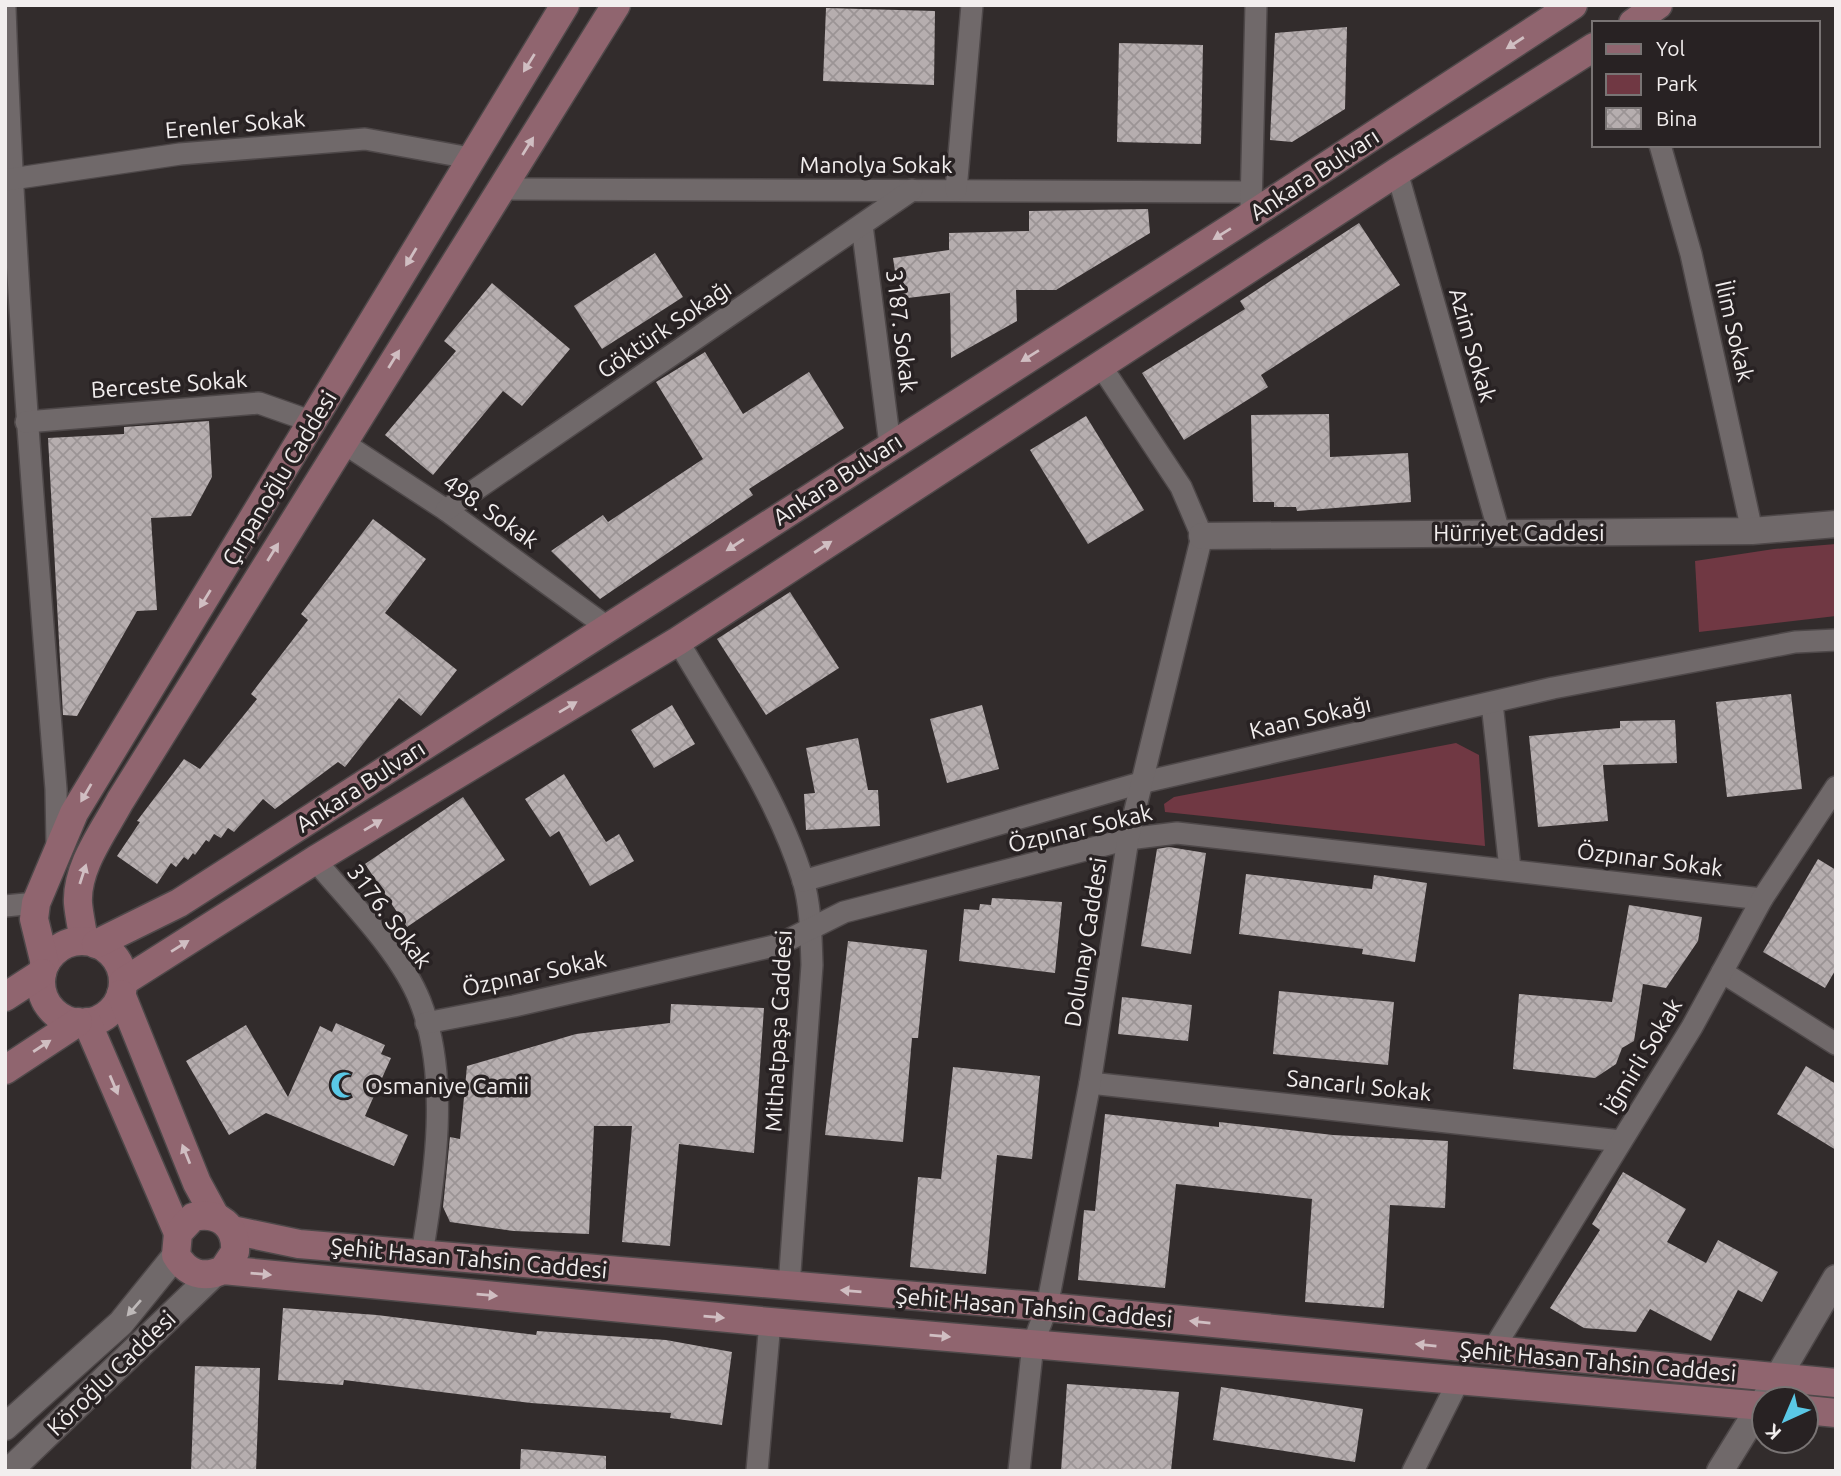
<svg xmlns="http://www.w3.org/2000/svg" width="1841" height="1476" font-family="Ubuntu,sans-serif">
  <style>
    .park { fill: #703843 }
    .building { fill: url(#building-cross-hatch) }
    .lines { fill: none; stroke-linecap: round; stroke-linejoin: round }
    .minor-casing { stroke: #4e4849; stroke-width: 24 }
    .tertiary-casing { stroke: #4e4849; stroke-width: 29 }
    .secondary-casing { stroke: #4e4849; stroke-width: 31 }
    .minor { stroke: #70696a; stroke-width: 21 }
    .tertiary { stroke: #70696a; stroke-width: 26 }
    .secondary { stroke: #90656f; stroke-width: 28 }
    .oneway { fill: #d0bec2 }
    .oneway2 { fill: #beb9b9 }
    .labels { text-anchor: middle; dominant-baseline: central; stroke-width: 7; stroke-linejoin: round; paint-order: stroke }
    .street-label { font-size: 23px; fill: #f2eeee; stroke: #282223 }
    .poi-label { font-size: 23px; fill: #f2eeee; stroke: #282223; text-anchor: start }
  </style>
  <defs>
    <pattern id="building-cross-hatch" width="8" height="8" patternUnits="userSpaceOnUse" patternTransform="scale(1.75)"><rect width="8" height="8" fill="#b6aeaf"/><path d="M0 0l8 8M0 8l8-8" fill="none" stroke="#9b9495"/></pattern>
  </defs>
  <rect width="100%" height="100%" fill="#322c2c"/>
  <!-- park -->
  <g class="park">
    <polygon points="1836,544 1836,616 1699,632 1695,561 1774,549"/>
    <polygon points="1456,743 1479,755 1485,846 1165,812 1164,804 1174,797"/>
  </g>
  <!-- building -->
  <g class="building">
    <polygon points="826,8 935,11 934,85 823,81"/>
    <polygon points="1347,27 1345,109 1292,142 1270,140 1275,33"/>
    <polygon points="1119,43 1203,45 1201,144 1117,142"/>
    <polygon points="1148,209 1150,233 1056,290 1016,290 1017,321 951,358 950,293 899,299 893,258 949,250 949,233 1029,231 1029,211"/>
    <polygon points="1359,223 1400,285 1261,375 1268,387 1184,440 1142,373 1245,309 1240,301"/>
    <polygon points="655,253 683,297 602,349 574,306"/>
    <polygon points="492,283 570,349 522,406 503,391 433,475 385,435 456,351 444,341"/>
    <polygon points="705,352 743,414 809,372 844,428 749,489 753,495 600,599 551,551 603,515 608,522 703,459 656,382"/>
    <polygon points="1329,414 1330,457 1408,453 1411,502 1297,511 1296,507 1274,507 1274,502 1253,502 1251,415"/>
    <polygon points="1086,416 1144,510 1088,544 1030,450"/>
    <polygon points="209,421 212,477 191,516 151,518 157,610 137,611 77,716 63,715 48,438 124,434 124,427"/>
    <polygon points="373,519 426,559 385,613 457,670 421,716 399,698 345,767 338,762 275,809 263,799 234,832 228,828 221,838 214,834 209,842 206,840 195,855 193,853 188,860 184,857 176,867 171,863 157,884 117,856 140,822 137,821 184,759 200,769 257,699 251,694 308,620 301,614"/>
    <polygon points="790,592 839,668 766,715 717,639"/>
    <polygon points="1791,694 1802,789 1727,797 1716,702"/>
    <polygon points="672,705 695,744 654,768 631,730"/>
    <polygon points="982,705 999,769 947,783 930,719"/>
    <polygon points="1675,720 1677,763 1603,765 1608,821 1538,827 1529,736 1620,728 1620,721"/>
    <polygon points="858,738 868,790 878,790 880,826 806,830 804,794 815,793 806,748"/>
    <polygon points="564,774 606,842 619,834 634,861 590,886 559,831 550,837 525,799"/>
    <polygon points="463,797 505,860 407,927 365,864"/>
    <polygon points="1169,847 1206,853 1191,954 1141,946 1157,849"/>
    <polygon points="1818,859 1836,870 1836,969 1825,988 1763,952"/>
    <polygon points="1246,874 1372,889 1374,875 1427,883 1415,962 1362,954 1363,949 1239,934"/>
    <polygon points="992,898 1062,902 1055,973 959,961 964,909 979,910 980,904 991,905"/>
    <polygon points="1629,905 1702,917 1698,941 1666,988 1643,984 1634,1041 1622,1048 1616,1064 1595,1078 1513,1069 1519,994 1612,1002"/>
    <polygon points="848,941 927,950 918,1038 912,1038 903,1142 825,1135"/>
    <polygon points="1279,991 1394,1002 1388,1065 1273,1054"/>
    <polygon points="1122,997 1192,1005 1188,1041 1118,1034"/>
    <polygon points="671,1004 764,1008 754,1153 679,1144 670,1246 622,1242 632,1126 594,1126 589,1234 514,1231 450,1222 443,1207 450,1137 460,1139 467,1066 576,1034 670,1023"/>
    <polygon points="336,1023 385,1045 381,1054 391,1058 365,1116 408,1135 394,1166 266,1113 229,1135 186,1061 246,1025 288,1097 320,1026 332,1032"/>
    <polygon points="1806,1066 1836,1084 1836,1150 1777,1114"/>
    <polygon points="953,1067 1040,1076 1032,1159 997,1155 986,1274 910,1267 918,1177 941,1179"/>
    <polygon points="1105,1114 1219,1127 1219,1122 1333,1135 1448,1141 1445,1208 1390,1205 1384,1308 1305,1302 1312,1199 1176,1184 1165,1288 1078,1280 1084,1210 1095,1211"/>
    <polygon points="1623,1172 1686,1209 1667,1242 1706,1263 1718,1240 1778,1272 1762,1302 1738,1290 1711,1341 1650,1309 1636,1332 1584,1328 1550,1308 1600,1230 1592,1224"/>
    <polygon points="283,1308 377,1315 536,1335 537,1331 666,1340 732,1352 722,1425 670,1418 671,1413 531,1403 344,1380 343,1385 278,1380"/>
    <polygon points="195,1366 260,1368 256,1471 191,1471"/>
    <polygon points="1067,1384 1179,1392 1171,1471 1061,1471"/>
    <polygon points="1221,1387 1363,1409 1355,1462 1213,1440"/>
    <polygon points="521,1449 606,1456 606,1471 520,1471"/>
  </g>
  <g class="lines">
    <defs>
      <g id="minor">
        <path d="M5 8C14 269 35 529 56 789L57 844"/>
        <polyline points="1660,145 1691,254 1752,531"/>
        <polyline points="1397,172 1499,532"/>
        <polyline points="5,180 180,154 365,139 470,158"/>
        <polyline points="500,189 1251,192"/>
        <polyline points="956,190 972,5"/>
        <polyline points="1251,206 1256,5"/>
        <polyline points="862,225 890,445"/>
        <polyline points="26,422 259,403 313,422"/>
        <polyline points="342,442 446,510 607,627"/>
        <polyline points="446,510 912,190"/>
        <path d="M678 641C722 717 777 795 803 880 811 907 811 937 812 965L789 1286"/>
        <polyline points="1492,703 1510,869"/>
        <path d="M315 860C349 901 400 951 420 1001 450 1077 435 1176 422 1254"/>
        <polyline points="803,881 1140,783 1553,688 1795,642 1836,640"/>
        <polyline points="5,906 36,903"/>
        <polyline points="1722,972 1836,1044"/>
        <polyline points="426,1023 514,1006 778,945 844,912 1128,839 1177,833 1762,899"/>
        <polyline points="1090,1083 1621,1141"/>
        <polyline points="1492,1351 1692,1027 1762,899 1836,787"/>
        <polyline points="757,1471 770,1322"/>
        <polyline points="1019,1471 1033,1344 1047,1307 1090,1083 1128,839 1202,536 1181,487 1101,366"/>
        <polyline points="1413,1471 1459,1380"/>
      </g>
      <g id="tertiary">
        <polyline points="1202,536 1752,531 1836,524"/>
        <polyline points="1765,1399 1836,1278"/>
        <polyline points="5,1427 121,1323 176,1255"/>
        <polyline points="9,1471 213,1275"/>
        <polyline points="1720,1471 1764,1400"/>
      </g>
      <g id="secondary">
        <polyline points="1633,23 1658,5"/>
        <path d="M84 941C82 928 79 915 78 903 76 867 104 831 120 801L616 5"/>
        <circle cx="82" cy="982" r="41"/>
        <polyline points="96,944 179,903 1250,216 1573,5"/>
        <polyline points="45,964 34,919 36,903 74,813 565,5"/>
        <polyline points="123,982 315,860 678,641 1397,172 1594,47"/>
        <polyline points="121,994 197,1183 215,1216"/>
        <polyline points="5,997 42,973"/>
        <polyline points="87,1022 178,1233"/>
        <polyline points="5,1070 78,1022"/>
        <polyline points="232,1230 299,1244 1047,1307 1836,1383"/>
        <path d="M223 1270 235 1252C237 1226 219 1211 193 1217L178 1233 176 1255C187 1274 203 1279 223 1270L770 1322 1764 1406"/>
        <polyline points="1806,1410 1836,1413"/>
      </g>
    </defs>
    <!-- minor casing -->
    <use href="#minor" class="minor-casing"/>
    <!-- tertiary casing -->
    <use href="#tertiary" class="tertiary-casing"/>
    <!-- secondary casing -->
    <use href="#secondary" class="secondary-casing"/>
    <!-- minor -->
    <use href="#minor" class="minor"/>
    <!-- tertiary -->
    <use href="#tertiary" class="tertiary"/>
    <!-- secondary -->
    <use href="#secondary" class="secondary"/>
  </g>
  <!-- one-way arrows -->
  <defs><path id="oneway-solid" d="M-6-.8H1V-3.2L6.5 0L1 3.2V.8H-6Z" transform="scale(1.75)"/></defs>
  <g class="oneway">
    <use href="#oneway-solid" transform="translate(1515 43) rotate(147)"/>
    <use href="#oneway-solid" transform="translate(529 63) rotate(122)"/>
    <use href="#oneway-solid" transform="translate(528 146) rotate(-58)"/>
    <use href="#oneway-solid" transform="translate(1222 234) rotate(148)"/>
    <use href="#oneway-solid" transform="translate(411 257) rotate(121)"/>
    <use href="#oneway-solid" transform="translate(1030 356) rotate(148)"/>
    <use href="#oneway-solid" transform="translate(394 359) rotate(-58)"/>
    <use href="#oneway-solid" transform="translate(735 545) rotate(147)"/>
    <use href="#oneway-solid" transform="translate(823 547) rotate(-33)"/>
    <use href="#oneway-solid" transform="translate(273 552) rotate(-58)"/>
    <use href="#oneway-solid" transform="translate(205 599) rotate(122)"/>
    <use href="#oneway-solid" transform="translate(568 707) rotate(-31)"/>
    <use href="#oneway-solid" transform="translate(86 793) rotate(120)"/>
    <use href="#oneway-solid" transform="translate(373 825) rotate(-31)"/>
    <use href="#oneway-solid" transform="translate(83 874) rotate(-72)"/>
    <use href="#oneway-solid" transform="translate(180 946) rotate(-32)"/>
    <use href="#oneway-solid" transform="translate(42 1046) rotate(-33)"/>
    <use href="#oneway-solid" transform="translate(114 1085) rotate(67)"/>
    <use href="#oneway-solid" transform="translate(186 1154) rotate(-112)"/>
    <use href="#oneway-solid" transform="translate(261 1274) rotate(5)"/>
    <use href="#oneway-solid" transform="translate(851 1291) rotate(-175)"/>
    <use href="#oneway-solid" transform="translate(487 1295) rotate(5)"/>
    <use href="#oneway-solid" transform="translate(714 1317) rotate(5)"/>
    <use href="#oneway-solid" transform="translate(1200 1322) rotate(-174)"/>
    <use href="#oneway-solid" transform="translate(940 1336) rotate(5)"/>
    <use href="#oneway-solid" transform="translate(1426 1345) rotate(-174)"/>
  </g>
  <use class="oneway2" href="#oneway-solid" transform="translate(134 1308) rotate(131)"/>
  <!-- icons -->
  <defs>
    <symbol id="mosque-bare" viewBox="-9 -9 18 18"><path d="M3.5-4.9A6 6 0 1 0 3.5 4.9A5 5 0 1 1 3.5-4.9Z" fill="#5ac8e6" stroke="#282223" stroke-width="2.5" paint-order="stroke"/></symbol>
  </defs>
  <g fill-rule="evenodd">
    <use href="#mosque-bare" x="325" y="1066" width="38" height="38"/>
  </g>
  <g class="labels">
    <!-- street labels -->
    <g class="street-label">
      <text transform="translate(235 124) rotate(-5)">Erenler Sokak</text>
      <text x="876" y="164">Manolya Sokak</text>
      <text transform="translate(1314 174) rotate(-33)">Ankara Bulvarı</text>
      <text transform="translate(664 329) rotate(-34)">Göktürk Sokağı</text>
      <text transform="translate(902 331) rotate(83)">3187. Sokak</text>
      <text transform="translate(1735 331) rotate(77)">İlim Sokak</text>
      <text transform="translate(1473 345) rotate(74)">Azim Sokak</text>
      <text transform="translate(169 384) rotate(-4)">Berceste Sokak</text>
      <text transform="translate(279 478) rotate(-59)">Çırpanoğlu Caddesi</text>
      <text transform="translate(837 479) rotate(-33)">Ankara Bulvarı</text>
      <text transform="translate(491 511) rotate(35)">498. Sokak</text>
      <text x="1519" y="532">Hürriyet Caddesi</text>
      <text transform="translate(1310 717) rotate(-13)">Kaan Sokağı</text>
      <text transform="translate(360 786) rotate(-33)">Ankara Bulvarı</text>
      <text transform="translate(1080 828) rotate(-13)">Özpınar Sokak</text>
      <text transform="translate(1650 859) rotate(7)">Özpınar Sokak</text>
      <text transform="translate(390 916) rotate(53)">3176. Sokak</text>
      <text transform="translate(1085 942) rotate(-81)">Dolunay Caddesi</text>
      <text transform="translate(534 973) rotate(-12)">Özpınar Sokak</text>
      <text transform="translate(778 1031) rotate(-87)">Mithatpaşa Caddesi</text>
      <text transform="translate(1642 1056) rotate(-59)">İğmirli Sokak</text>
      <text transform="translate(1359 1085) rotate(6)">Sancarlı Sokak</text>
      <text transform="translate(469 1258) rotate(5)">Şehit Hasan Tahsin Caddesi</text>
      <text transform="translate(1034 1307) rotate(5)">Şehit Hasan Tahsin Caddesi</text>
      <text transform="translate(1598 1361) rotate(5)">Şehit Hasan Tahsin Caddesi</text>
      <text transform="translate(111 1373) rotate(-44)">Köroğlu Caddesi</text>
    </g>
    <!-- poi labels -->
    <g class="poi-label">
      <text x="365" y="1085">Osmaniye Camii</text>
    </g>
  </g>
  <!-- border -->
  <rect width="1841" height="1476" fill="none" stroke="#f2eeee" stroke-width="14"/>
  <!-- legend -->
  <rect x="1592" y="21" width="228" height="126" fill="#282223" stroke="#797474" stroke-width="2"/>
  <rect x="1606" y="44" width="35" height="10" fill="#90656f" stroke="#797474" stroke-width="2"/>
  <text x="1656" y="56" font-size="21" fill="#f2eeee">Yol</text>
  <rect x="1606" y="74" width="35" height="21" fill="#703843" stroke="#797474" stroke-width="2"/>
  <text x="1656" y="91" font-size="21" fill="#f2eeee">Park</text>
  <rect x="1606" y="108" width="35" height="21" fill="url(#building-cross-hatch)" stroke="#797474" stroke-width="2"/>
  <text x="1656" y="126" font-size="21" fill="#f2eeee">Bina</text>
  <!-- north arrow -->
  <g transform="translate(1785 1420) rotate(224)"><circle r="33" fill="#282223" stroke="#797474" stroke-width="2"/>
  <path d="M0-5L12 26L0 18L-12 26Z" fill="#5ac8e6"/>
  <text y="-10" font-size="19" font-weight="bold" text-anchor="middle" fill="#f2eeee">K</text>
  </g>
</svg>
